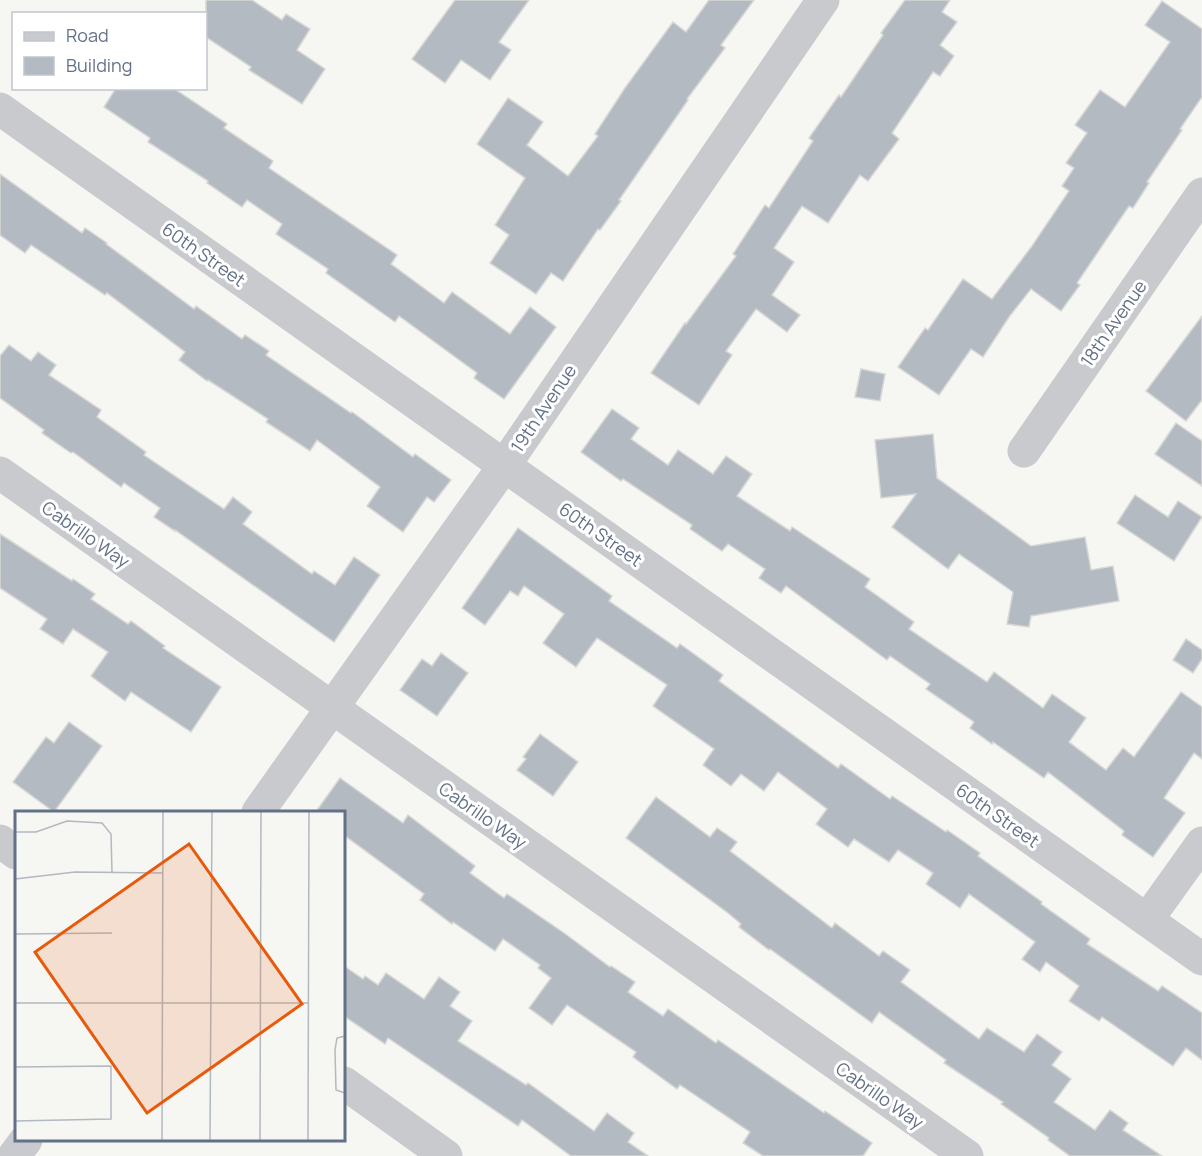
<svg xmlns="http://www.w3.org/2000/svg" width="1202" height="1156" font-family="Manrope,sans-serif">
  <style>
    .building { fill: #b4bac1; stroke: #d7d8d5; stroke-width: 1.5 }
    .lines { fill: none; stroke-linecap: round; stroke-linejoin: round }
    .minor { stroke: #c8cace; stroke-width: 33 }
    .labels { text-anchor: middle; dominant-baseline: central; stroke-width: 6; stroke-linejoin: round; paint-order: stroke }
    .street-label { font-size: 18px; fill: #627187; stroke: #fff }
    .inset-road { fill: none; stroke: #b2b9c1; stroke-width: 1.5 }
    .view { fill: #e8590c; fill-opacity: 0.15; stroke: #e8590c; stroke-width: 3 }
    .inset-edge { fill: none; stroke: #627187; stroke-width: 3 }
  </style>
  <rect width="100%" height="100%" fill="#f6f6f2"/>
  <!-- building -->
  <g class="building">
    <polygon points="206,0 252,0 282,20 286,14 310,29 297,50 325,69 302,104 249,70 251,67 206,37"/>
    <polygon points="455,0 529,0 499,42 511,50 490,80 461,60 445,83 412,59"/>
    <polygon points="709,0 754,0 721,45 725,48 687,99 688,100 619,200 621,201 600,230 598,229 563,281 551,273 536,294 490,263 509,235 495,225 525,178 477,144 508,98 543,122 527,145 568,176 598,136 595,134 625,88 673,22 686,32"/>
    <polygon points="905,0 950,0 942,12 957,22 940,45 954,56 940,76 933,72 892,133 899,139 868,181 860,175 828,223 802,206 774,248 794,262 772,295 800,315 787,332 756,309 726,351 732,355 699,405 651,373 685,323 686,324 736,256 733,254 765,205 769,208 813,141 809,138 839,95 841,97 883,35 881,33"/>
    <polygon points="1162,1 1202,29 1202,97 1180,129 1182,130 1147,182 1149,183 1133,208 1129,206 1077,283 1080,285 1061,311 1031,289 1009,317 983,357 971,349 939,395 898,367 925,328 928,330 963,279 992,299 1032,246 1069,191 1062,186 1074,168 1066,163 1087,133 1075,125 1100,90 1125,107 1170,42 1145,25"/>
    <polygon points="116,88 173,88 227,124 224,128 273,161 269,168 397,255 391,264 444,303 452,292 510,334 530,307 556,327 504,399 474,378 477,373 399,316 395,322 326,273 328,269 276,234 282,224 247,200 242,207 207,183 208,181 148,142 150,138 104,107"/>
    <polygon points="0,174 82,233 85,228 107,243 106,244 194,309 196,306 242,339 245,335 269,351 266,355 351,413 352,412 413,457 415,454 451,480 434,502 427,497 403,532 367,506 380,487 317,440 310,451 266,422 268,419 208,380 207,381 179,360 185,352 107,293 105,295 31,245 25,253 0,235"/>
    <polygon points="1202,316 1202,400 1186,421 1146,391"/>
    <polygon points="9,345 31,361 38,352 56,365 49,375 101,410 97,417 146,452 144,455 224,509 233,497 252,512 243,524 312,574 314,571 335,585 354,557 380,575 334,642 175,530 175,531 154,517 160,508 124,483 121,487 73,452 71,453 42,433 44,430 0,398 0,356"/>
    <polygon points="861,369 885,374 880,401 855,397"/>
    <polygon points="612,409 639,428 631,439 668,465 678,450 713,474 726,456 752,474 737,496 790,531 792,527 870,579 865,587 914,622 909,629 987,682 994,672 1043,708 1052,694 1086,718 1069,742 1106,770 1123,748 1134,757 1181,692 1202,707 1202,759 1194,753 1164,798 1185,813 1153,857 1122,835 1124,831 1048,772 1044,778 993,742 992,744 970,728 974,722 926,689 930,684 890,656 887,660 786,586 781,593 759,578 765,569 728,544 722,551 690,529 692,525 623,479 621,481 581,452"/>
    <polygon points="1176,423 1202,441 1202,486 1155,454"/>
    <polygon points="933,434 937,478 1031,546 1085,537 1091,570 1113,566 1119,601 1031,616 1029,627 1007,624 1013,592 959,554 948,569 892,527 916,494 881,498 875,440"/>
    <polygon points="1135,495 1168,517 1178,501 1202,517 1174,561 1117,523"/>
    <polygon points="518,528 612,596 609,601 677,648 680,644 723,675 719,681 838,768 841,764 890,799 892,796 946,832 947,830 980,853 978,856 1042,902 1041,904 1090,939 1087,944 1158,991 1162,986 1202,1013 1202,1060 1186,1048 1173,1066 1102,1017 1099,1021 1069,1001 1079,986 1046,962 1040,972 1022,959 1035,942 969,894 960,908 926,884 933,873 898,850 889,862 854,839 848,847 816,824 827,809 778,772 764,791 741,774 731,786 703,765 714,749 653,706 667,685 597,638 576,667 543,643 564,614 524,586 518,596 510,591 485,625 462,608"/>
    <polygon points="0,534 72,581 73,579 95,594 91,599 128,624 131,621 165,646 163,648 221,687 191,732 131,692 125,701 91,676 108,652 73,629 63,644 40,629 47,619 0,588"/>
    <polygon points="1186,639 1202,650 1202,659 1193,673 1173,660"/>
    <polygon points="441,653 468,673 437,716 400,690 422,659 432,666"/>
    <polygon points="69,722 102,746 54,812 13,782 46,737 54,743"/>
    <polygon points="540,734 578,762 553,796 517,770 526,759 523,757"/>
    <polygon points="340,778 403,823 408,815 475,866 470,873 504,898 507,894 564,933 610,967 611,966 635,982 628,992 663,1016 668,1009 716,1043 718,1040 824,1113 825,1111 872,1143 863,1156 763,1156 743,1143 750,1132 680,1085 677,1089 633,1057 636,1052 567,1005 552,1025 529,1008 551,978 538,968 540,965 503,939 495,951 453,922 452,924 420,900 424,894 344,835 344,813 315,813"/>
    <polygon points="656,797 710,837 717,828 737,842 730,851 832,928 835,923 879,956 883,951 910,970 901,982 979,1039 987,1028 1024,1052 1037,1034 1062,1052 1052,1065 1071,1079 1054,1102 1095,1130 1110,1110 1128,1123 1123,1130 1162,1156 1070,1156 1048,1140 1049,1138 1001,1104 1003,1102 944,1063 946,1060 879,1012 872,1023 770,949 769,950 739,927 741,924 728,913 626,838"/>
    <polygon points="344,966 363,979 365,976 378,985 386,973 424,999 439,977 460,992 450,1006 472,1021 458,1041 526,1085 528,1083 594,1131 607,1113 634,1133 628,1142 648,1156 571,1156 522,1120 518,1126 388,1038 385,1044 344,1016"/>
  </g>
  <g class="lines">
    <!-- minor -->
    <g class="minor">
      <polyline points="0,109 1202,959"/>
      <polyline points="1024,451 1202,194"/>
      <polyline points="0,473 967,1156"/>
      <polyline points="258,812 504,466 823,0"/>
      <polyline points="0,841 16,853"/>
      <polyline points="1147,920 1202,843"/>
      <polyline points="344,1083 446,1156"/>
      <polyline points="14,1156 26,1140"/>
    </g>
  </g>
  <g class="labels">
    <!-- street labels -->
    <g class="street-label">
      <text transform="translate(204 254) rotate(35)">60th Street</text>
      <text transform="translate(1113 323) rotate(-55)">18th Avenue</text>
      <text transform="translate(543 408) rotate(-56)">19th Avenue</text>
      <text transform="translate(86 534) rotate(35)">Cabrillo Way</text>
      <text transform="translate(601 534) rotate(35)">60th Street</text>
      <text transform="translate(483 815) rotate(35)">Cabrillo Way</text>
      <text transform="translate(998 815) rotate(35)">60th Street</text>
      <text transform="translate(880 1095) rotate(35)">Cabrillo Way</text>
    </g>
  </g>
  <!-- overview -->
  <g transform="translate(15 811)">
    <rect width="330" height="330" fill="#f6f6f2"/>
    <path class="inset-road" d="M0 21H21L52 10 87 12 96 23 97 62M0 68 60 61 148 62M0 123 97 122M0 192H294M0 256 96 255V308L0 310M330 282 321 279 320 239 322 227 330 225M147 330 148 0M195 330 197 0M245 330 246 0M293 330 294 0"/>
    <path class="view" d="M174 33 287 193 132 302 20 141Z"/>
    <rect width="330" height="330" class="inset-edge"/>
  </g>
  <!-- legend -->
  <rect x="12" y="12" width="195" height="78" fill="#ffffff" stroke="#c0c6cf" stroke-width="1.5"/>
  <rect x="24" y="32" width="30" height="9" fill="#c8cace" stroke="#c0c6cf" stroke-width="1.5"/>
  <text x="66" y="42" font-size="18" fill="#627187">Road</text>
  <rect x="24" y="57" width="30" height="18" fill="#b4bac1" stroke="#c0c6cf" stroke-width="1.5"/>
  <text x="66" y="72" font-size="18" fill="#627187">Building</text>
</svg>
